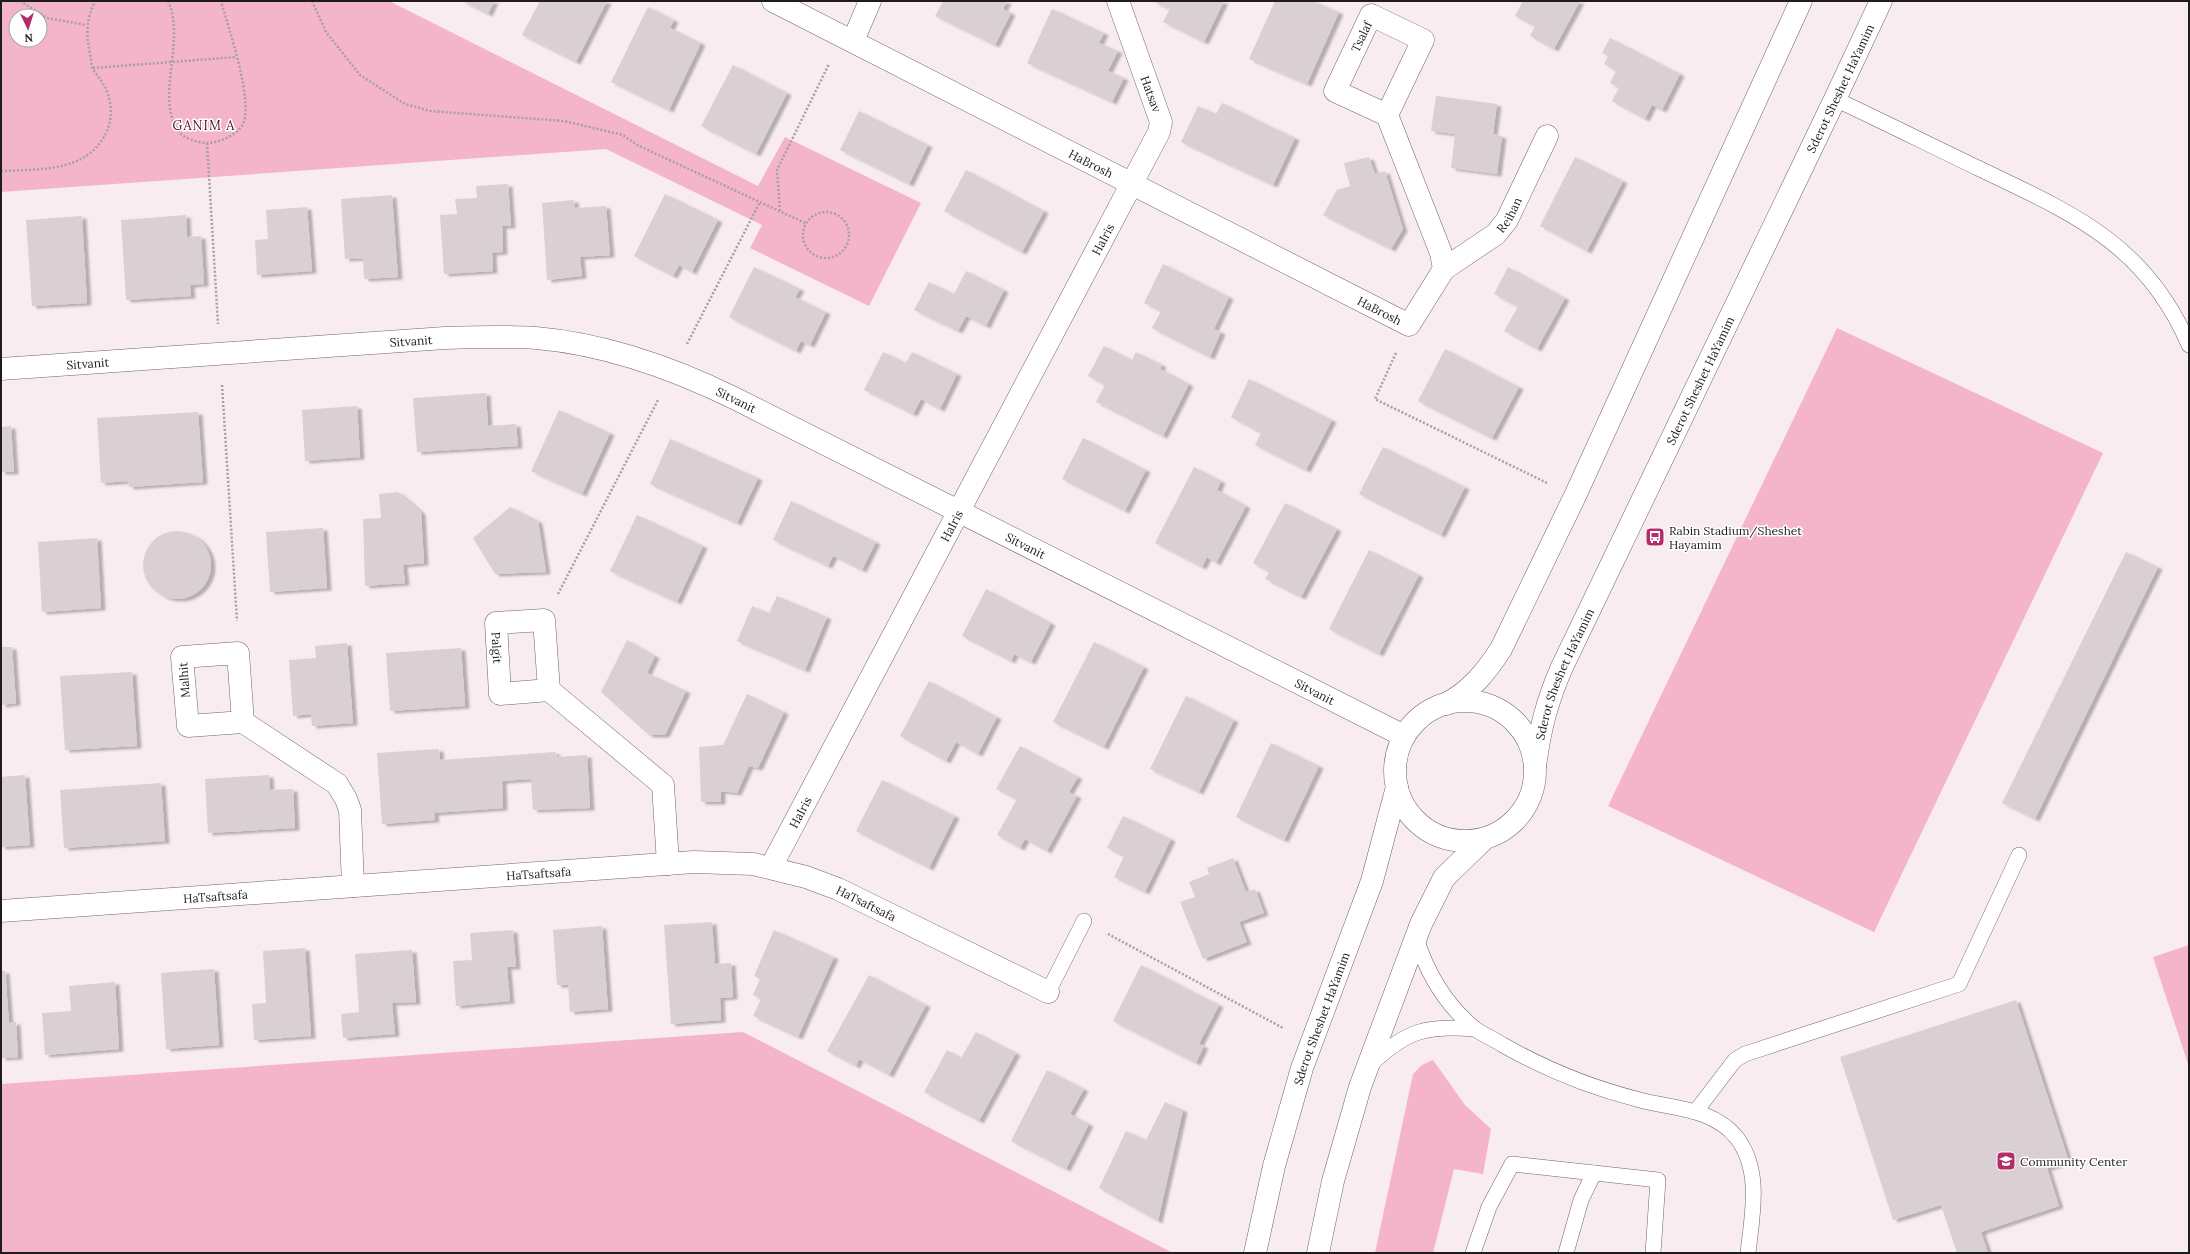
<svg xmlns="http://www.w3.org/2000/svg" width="2190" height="1254" font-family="Lora,serif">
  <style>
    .green { fill: #f4b4c9; fill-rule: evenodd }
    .building { fill: #dacfd2; filter: url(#shadow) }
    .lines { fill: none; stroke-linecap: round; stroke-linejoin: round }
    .service-casing { stroke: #6f6568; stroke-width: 16 }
    .minor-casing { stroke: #6f6568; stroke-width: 23 }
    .secondary-casing { stroke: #6f6568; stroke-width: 23 }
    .path { stroke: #a89fa2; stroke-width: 2.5; stroke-dasharray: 2 2; stroke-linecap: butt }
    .service { stroke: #fff; stroke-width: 15 }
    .minor { stroke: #fff; stroke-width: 22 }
    .secondary { stroke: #fff; stroke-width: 22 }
    .labels { text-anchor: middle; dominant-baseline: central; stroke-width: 3; stroke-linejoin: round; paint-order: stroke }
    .street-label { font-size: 12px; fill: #201c1d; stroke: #fff }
    .poi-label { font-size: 12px; fill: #201c1d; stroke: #fff; text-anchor: start }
    .neighbourhood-label { font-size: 13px; letter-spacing: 1px; fill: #4d0b2a; stroke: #fff }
  </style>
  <defs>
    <filter id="shadow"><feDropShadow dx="4.5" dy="2.5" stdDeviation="1" flood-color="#0004"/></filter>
  </defs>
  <rect width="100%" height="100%" fill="#f8ecf0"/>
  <!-- green -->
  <g class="green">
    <path d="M1 1H389L758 186 785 137 921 203 869 306 750 248 762 225 606 149 1 192ZM16 16H40V40H16Z"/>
    <polygon points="1837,328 2103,453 1874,932 1608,806"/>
    <polygon points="2189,945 2189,1067 2153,957"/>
    <polygon points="743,1032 1173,1253 1,1253 1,1084"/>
    <polygon points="1433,1060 1465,1105 1491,1129 1483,1174 1454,1169 1433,1253 1375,1253 1413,1074 1422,1065"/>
  </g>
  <!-- building -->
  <g class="building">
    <polygon points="462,1 494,1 488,14"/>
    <polygon points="540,1 607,1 576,62 522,35"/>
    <polygon points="943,1 1007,1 1003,9 1011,13 995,45 935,16"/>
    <polygon points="1152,1 1224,1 1204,42 1163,22 1170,9"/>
    <polygon points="1275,1 1313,1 1339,12 1307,84 1249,59"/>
    <polygon points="1523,1 1580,1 1554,49 1530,36 1535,26 1515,16"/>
    <polygon points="648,7 674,20 670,28 701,43 669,110 611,82"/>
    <polygon points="1052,9 1104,33 1099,43 1118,51 1108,71 1124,78 1112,102 1027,63"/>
    <polygon points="1610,38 1680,74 1662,110 1652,105 1645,119 1612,101 1619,88 1610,83 1616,71 1604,64 1608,56 1602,53"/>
    <polygon points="733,65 787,93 756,154 701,126"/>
    <polygon points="1436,96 1497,104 1493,134 1502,136 1497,174 1451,168 1455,134 1431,131"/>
    <polygon points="1222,103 1295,138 1273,185 1181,142 1198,106 1216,114"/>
    <polygon points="859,111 928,145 909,184 840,150"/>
    <polygon points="1369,157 1375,174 1385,171 1403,229 1391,249 1323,215 1337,190 1350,186 1344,163"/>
    <polygon points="1575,157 1623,181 1587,251 1540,226"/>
    <polygon points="966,170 1044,211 1022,252 944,211"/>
    <polygon points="508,184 511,226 502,226 503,252 492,253 493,271 444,274 440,215 457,214 455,199 477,198 476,186"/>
    <polygon points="665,194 718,220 692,272 679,265 673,276 634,256"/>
    <polygon points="392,195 398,277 364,279 363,258 345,259 341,199"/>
    <polygon points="574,200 575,208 606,206 610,255 580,257 582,276 547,280 542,203"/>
    <polygon points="307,207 312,271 257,275 255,240 268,239 266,210"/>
    <polygon points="186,215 187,237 201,236 204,284 190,285 191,296 126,300 121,220"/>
    <polygon points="82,216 87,303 32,306 26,220"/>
    <polygon points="1163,264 1229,297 1214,329 1221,332 1210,357 1152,328 1161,311 1144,303"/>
    <polygon points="754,267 800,289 795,297 826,312 810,345 801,341 796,351 729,317"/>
    <polygon points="1508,267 1565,298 1537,349 1504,331 1518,307 1494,294"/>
    <polygon points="966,271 1004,290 986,326 966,316 958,331 914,310 929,282 954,294"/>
    <polygon points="1104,346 1132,360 1136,352 1162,365 1160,369 1189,384 1163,436 1096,402 1105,385 1088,376"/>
    <polygon points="1445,349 1519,387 1492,438 1418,401"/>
    <polygon points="883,352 906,363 912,352 957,374 940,409 921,399 913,414 864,390"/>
    <polygon points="1249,379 1332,420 1306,470 1255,445 1261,433 1231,417"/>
    <polygon points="486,393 488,426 516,424 518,446 417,452 413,398"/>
    <polygon points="357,406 360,457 305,461 302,410"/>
    <polygon points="559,410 610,433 582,494 531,471"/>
    <polygon points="198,412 203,482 129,487 128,481 101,483 97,418"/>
    <polygon points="11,426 14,472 1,472 1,427"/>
    <polygon points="1083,438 1146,470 1125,511 1062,479"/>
    <polygon points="670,439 758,478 737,523 650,484"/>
    <polygon points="1383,447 1465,487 1441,535 1359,494"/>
    <polygon points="1194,467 1221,481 1217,490 1246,506 1216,563 1207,557 1202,567 1155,543"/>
    <polygon points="398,492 421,512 424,563 403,565 405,583 365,586 363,519 381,518 379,494"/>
    <polygon points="791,501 876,542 862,570 833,556 828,566 773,540"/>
    <polygon points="1285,503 1337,529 1301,597 1265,579 1269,572 1253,563"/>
    <polygon points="510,507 538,521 546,572 495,574 473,538"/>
    <polygon points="637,515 703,546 677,602 610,571"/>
    <polygon points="323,528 327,588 270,592 266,532"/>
    <circle cx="177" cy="565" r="34"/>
    <polygon points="97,538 101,608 42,612 38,542"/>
    <polygon points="1369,550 1419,575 1379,654 1329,629"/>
    <polygon points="2126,552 2158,567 2035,819 2002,803"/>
    <polygon points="986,589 1051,623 1031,662 1014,654 1011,661 962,636"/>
    <polygon points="777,596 827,617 805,670 737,641 752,606 769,613"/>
    <polygon points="627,640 655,656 647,673 686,691 665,735 649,735 601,692"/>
    <polygon points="1094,642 1144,667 1104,747 1053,722"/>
    <polygon points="347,643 353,723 312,726 311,714 293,716 289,660 316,658 315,646"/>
    <polygon points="1,647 12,647 16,703 1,705"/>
    <polygon points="461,648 465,706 390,711 386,653"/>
    <polygon points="132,672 137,746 65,750 60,676"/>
    <polygon points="929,681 997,717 978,754 956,742 946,761 900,736"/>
    <polygon points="747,694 784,712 758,768 749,766 737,793 721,791 721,802 701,802 699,747 723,745"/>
    <polygon points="1186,696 1234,720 1199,792 1150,769"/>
    <polygon points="1271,743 1319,766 1284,840 1236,817"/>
    <polygon points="1020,746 1078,777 1069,792 1077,796 1047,851 1025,839 1020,848 997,835 1017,799 996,789"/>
    <polygon points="439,749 440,760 555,752 557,757 587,755 590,808 533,810 531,779 502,781 503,808 434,813 435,820 382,824 377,753"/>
    <polygon points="25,775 30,845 1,847 1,777"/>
    <polygon points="269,775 270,790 293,789 295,828 208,833 205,779"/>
    <polygon points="882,780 955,816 929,868 856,831"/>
    <polygon points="161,783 165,841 64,848 60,790"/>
    <polygon points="1123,816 1171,839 1145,892 1114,877 1124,856 1107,848"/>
    <polygon points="1233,858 1246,892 1255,889 1264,913 1239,922 1247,942 1203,959 1180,902 1195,897 1189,882 1209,874 1207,868"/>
    <polygon points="712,922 715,964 731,963 733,997 720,998 721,1020 671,1024 664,925"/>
    <polygon points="602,926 608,1009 570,1012 568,985 557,985 553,930"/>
    <polygon points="513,930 516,967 507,967 510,1001 456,1006 453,961 472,960 470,933"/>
    <polygon points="774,930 834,957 798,1037 753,1016 761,999 753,995 760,979 754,976"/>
    <polygon points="305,948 311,1036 254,1040 252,1004 266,1003 263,951"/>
    <polygon points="412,950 416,1002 392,1003 395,1034 343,1038 341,1014 359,1012 355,954"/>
    <polygon points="1141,965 1219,1005 1199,1044 1204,1046 1196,1063 1113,1021"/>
    <polygon points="214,969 219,1045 166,1049 161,973"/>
    <polygon points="1,971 5,971 9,1023 16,1022 18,1057 1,1058"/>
    <polygon points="869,975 926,1005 889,1075 859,1059 856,1066 827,1051"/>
    <polygon points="115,982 119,1049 45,1055 42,1013 71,1011 69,986"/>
    <polygon points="2016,1000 2069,1162 2047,1168 2059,1206 1981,1232 1988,1253 1957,1253 1941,1205 1893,1220 1840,1057"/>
    <polygon points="976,1032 1016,1053 979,1121 924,1092 947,1050 961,1058"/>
    <polygon points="1047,1070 1084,1089 1070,1114 1089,1124 1066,1169 1011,1141"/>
    <polygon points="1165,1102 1183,1110 1158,1221 1099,1188 1126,1131 1146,1140"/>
  </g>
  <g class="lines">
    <defs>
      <g id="service">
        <path d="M1835 99C1884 122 1932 146 1980 169 2072 213 2146 244 2189 345"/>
        <path d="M1416 938C1427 973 1445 1004 1474 1028 1483 1035 1494 1039 1503 1045 1547 1070 1592 1088 1640 1100 1674 1109 1713 1108 1737 1138 1762 1171 1752 1216 1748 1253"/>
        <polyline points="1048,992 1084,921"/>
        <path d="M1371 1064C1407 1030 1427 1025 1475 1029"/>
        <polyline points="1696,1111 1735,1060 1745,1054 1959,984 2019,855"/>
        <polyline points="1473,1253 1489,1207 1512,1164 1658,1180 1653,1253"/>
        <polyline points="1566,1253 1581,1200 1594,1173"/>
      </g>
      <g id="minor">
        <path id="s1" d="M773 1 1409 325 1444 269 1441 253 1387 115 1335 91 1371 15 1423 40 1387 115"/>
        <polyline points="853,41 870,1"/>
        <path id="s2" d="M1444 269 1496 234 1507 220 1547 136"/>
        <path id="s3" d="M1 369 445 338C476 337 506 336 536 338 607 344 673 368 736 399L1404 736"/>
        <polygon points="238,653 243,722 188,726 182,657"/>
        <path id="s4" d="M549 690 544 620 496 623 500 694 549 690 663 785 668 864"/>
        <polyline points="243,722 337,784 346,799 350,810 353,886"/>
        <path id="s5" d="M771 867 1159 132 1161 122 1118 1"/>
        <path id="s6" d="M1 911 694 862 753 864 806 877 838 889 1048 992"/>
      </g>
      <g id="secondary">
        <circle cx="1465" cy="771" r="70"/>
        <path d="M1446 704C1471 691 1486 672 1501 649L1575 496 1801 1"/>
        <path id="s7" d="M1535 766C1540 729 1547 701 1562 667L1835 99 1881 1"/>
        <path id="s8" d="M1255 1253 1274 1166 1302 1068 1372 881 1397 787"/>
        <polyline points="1318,1253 1333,1181 1360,1087 1421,924 1444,878 1484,839"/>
      </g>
    </defs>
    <!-- service casing -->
    <use href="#service" class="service-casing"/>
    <!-- minor casing -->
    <use href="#minor" class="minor-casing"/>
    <!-- secondary casing -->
    <use href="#secondary" class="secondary-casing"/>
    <!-- path -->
    <g class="path">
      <polyline points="20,1 47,18 86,25"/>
      <path d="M168 1C186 40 156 94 177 129 182 139 199 143 209 143 220 142 234 136 241 127 257 109 227 24 221 1"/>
      <polyline points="312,1 326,32 360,75 405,104 430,111 564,121 623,135 637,145 805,223"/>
      <polyline points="93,68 236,57"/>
      <polyline points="207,143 218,324"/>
      <path d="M1 171C38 169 87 173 106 133 113 119 112 104 106 89 103 82 97 76 93 69 91 65 91 59 90 54 86 34 86 20 95 1"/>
      <polyline points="780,211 777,170 829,64"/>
      <circle cx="826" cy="235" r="23"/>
      <polyline points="687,344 760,202"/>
      <polyline points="1396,353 1375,399 1547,483"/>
      <polyline points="222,385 237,621"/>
      <polyline points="558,594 658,400"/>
      <polyline points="1108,934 1283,1028"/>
    </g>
    <!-- service -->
    <use href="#service" class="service"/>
    <!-- minor -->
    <use href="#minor" class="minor"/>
    <!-- secondary -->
    <use href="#secondary" class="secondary"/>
  </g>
  <!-- icons -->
  <defs>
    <symbol id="bus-square" viewBox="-11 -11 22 22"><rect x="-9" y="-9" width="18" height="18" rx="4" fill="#b52c6b" stroke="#fff"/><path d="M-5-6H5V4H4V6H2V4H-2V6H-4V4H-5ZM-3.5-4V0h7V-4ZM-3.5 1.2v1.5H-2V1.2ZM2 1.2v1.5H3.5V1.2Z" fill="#fff"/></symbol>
    <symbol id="school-square" viewBox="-11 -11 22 22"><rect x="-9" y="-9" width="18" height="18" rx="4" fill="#b52c6b" stroke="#fff"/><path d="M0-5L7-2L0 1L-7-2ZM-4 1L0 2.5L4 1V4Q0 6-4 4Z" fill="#fff"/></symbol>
  </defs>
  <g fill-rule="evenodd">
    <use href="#bus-square" x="1644" y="526" width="22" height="22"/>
    <use href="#school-square" x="1995" y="1150" width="22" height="22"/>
  </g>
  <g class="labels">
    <!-- street labels -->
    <g class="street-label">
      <text stroke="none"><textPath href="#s1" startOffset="1062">Tsalaf</textPath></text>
      <text stroke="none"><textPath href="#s7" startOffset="745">Sderot Sheshet HaYamim</textPath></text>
      <text transform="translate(1151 94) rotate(70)">Hatsav</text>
      <text stroke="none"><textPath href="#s1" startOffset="357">HaBrosh</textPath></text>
      <text stroke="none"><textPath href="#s2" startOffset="86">Reihan</textPath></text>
      <text stroke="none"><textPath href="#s5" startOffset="710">HaIris</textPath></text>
      <text stroke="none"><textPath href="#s1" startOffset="681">HaBrosh</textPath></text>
      <text stroke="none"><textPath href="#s3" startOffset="411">Sitvanit</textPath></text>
      <text stroke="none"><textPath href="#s3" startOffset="87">Sitvanit</textPath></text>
      <text stroke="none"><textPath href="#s7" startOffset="421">Sderot Sheshet HaYamim</textPath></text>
      <text stroke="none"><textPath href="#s3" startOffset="747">Sitvanit</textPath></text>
      <text stroke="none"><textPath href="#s5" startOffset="386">HaIris</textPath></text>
      <text stroke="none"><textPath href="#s3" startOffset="1071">Sitvanit</textPath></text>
      <text stroke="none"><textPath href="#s4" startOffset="143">Palgit</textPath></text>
      <text stroke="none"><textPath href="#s7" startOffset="97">Sderot Sheshet HaYamim</textPath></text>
      <text transform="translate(184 680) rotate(-94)">Malhit</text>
      <text stroke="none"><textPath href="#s3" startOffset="1395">Sitvanit</textPath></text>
      <text stroke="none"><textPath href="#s5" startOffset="62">HaIris</textPath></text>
      <text stroke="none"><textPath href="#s6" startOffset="539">HaTsaftsafa</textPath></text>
      <text stroke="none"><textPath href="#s6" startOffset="215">HaTsaftsafa</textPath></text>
      <text stroke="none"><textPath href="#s6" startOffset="874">HaTsaftsafa</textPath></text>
      <text stroke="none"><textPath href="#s8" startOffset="244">Sderot Sheshet HaYamim</textPath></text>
    </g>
    <!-- poi labels -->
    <g class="poi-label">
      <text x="1669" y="530">Rabin Stadium/Sheshet<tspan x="1669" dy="14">Hayamim</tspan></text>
      <text x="2020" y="1161">Community Center</text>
    </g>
    <!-- neighbourhood labels -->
    <g class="neighbourhood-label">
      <text x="204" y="125">GANIM A</text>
    </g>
  </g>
  <!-- border -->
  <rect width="2190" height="1254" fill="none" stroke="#201c1d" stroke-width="4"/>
  <!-- north arrow -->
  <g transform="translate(28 28) rotate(176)"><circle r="19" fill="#ffffff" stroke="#a6a4a5"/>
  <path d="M0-3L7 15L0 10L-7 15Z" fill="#b52c6b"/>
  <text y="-6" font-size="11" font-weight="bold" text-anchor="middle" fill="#201c1d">N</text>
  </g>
</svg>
